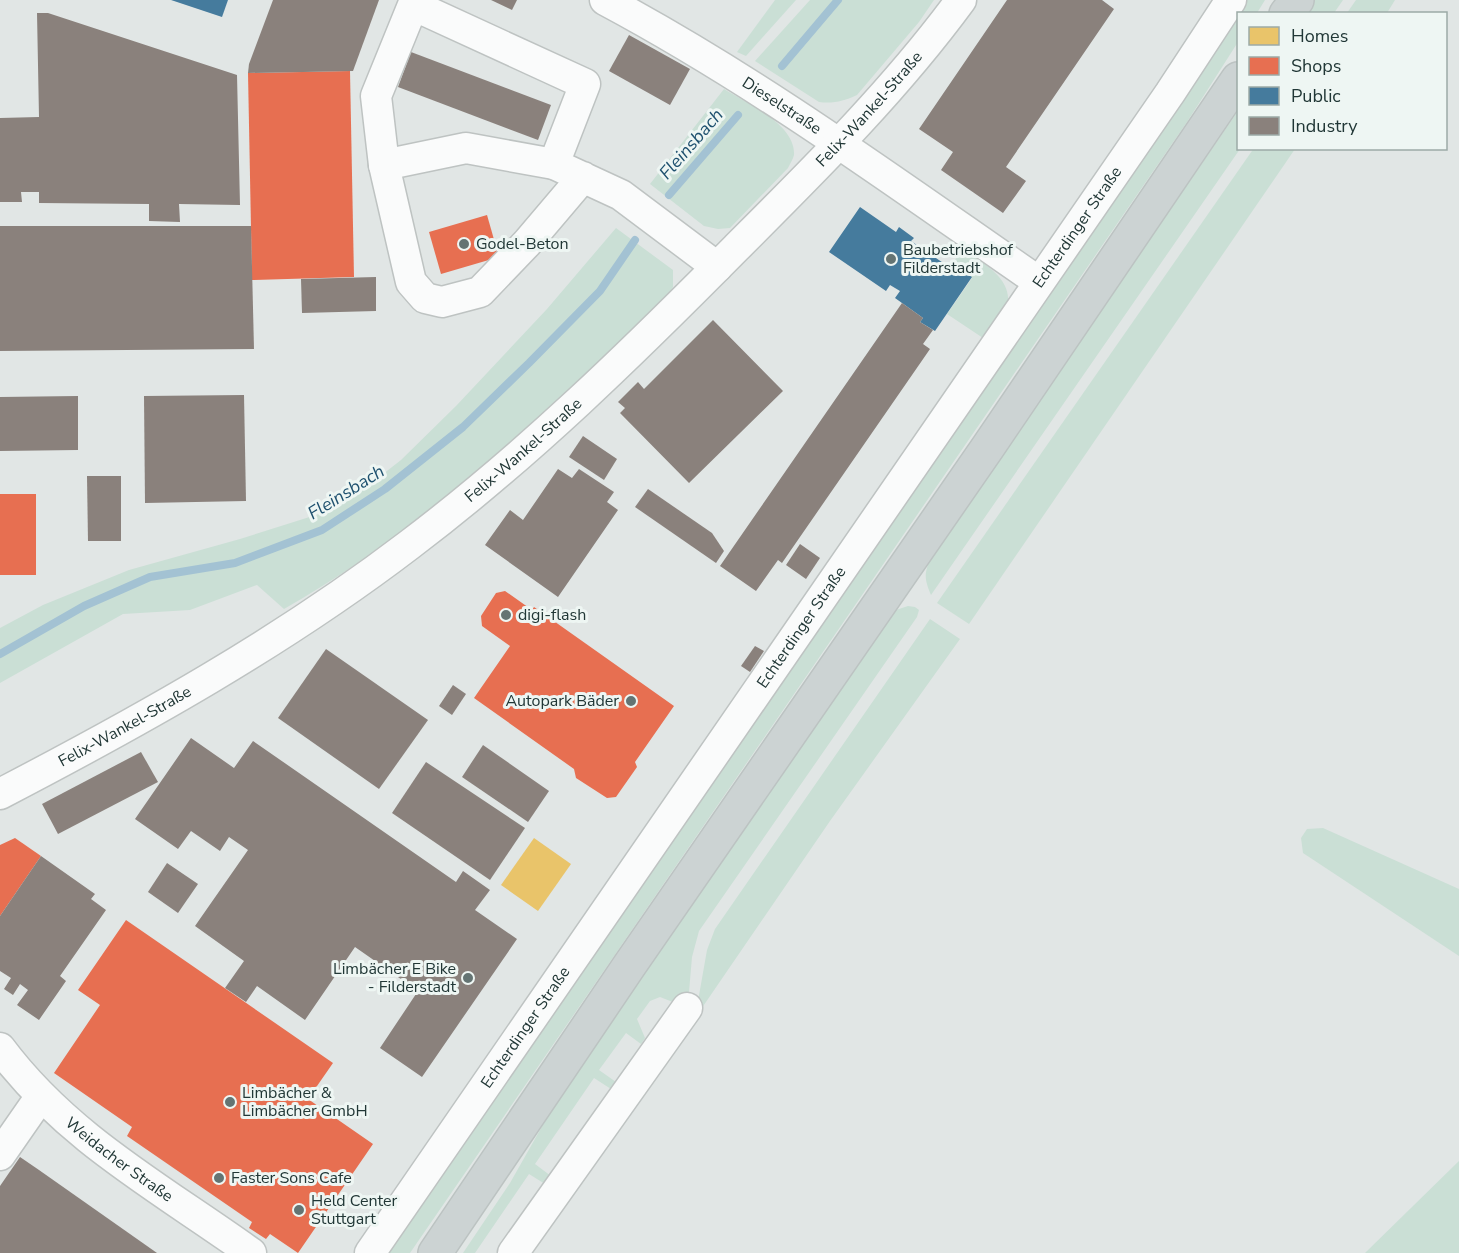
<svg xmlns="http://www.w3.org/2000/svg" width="1459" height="1253" font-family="'Nunito Sans',sans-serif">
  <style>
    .green { fill: #cadfd5 }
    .homes { fill: #e9c46a }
    .shops { fill: #e76f51 }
    .public { fill: #457b9d }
    .industry { fill: #8a817c }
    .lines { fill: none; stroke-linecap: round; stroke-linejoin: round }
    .stream { stroke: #a3c2d3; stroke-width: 8 }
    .minor-casing { stroke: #bec3c2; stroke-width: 33 }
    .major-casing { stroke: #bcc3c2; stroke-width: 36 }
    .minor { stroke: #fafbfb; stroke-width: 30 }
    .major { stroke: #ccd3d3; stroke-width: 33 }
    .poi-dot { fill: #647473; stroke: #eef6f3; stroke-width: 2 }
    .labels { text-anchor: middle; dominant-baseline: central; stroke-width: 6; stroke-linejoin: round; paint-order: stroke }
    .street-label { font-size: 16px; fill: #213736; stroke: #eef6f3 }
    .poi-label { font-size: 16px; fill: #213736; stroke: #eef6f3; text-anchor: start }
    .water-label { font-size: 18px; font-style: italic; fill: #1f516f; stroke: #eef6f3 }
  </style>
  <rect width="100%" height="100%" fill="#e1e6e5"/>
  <!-- green -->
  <g class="green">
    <polygon points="775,0 796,0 746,56 737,52"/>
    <path d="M810 0H934L919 22 857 95C844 101 833 104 819 102L755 61Z"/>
    <polygon points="1244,0 1265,0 1257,13 1238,14 1238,42 1187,122 410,1253 383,1253"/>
    <polygon points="1315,0 1343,0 1334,13 1306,14"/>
    <polygon points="1356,0 1395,0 1387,13 1347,13"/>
    <path d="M724 89C746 103 796 124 794 155 793 159 790 164 788 168L730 228 718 229 704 226 650 184Z"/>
    <path d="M1238 111V148L1240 149 931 595C924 578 924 574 931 557Z"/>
    <polygon points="1254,148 1295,149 969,624 937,603"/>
    <path d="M616 228 673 270V287L667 296C634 329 602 364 567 395 479 473 386 551 284 609L257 585 190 610 123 614 0 683V628L43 605 129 570 240 539 319 514 360 492 401 460 456 406 547 309Z"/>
    <path d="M962 249C983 263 1019 281 1005 313 1001 322 992 331 986 340L947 314 972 278 958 268 955 271 950 268Z"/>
    <polygon points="908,606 915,607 919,610 917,617 699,931 692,957 689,992 683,1006 660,997 650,1001 637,1019 645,1038 641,1044 626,1033 599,1070 616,1082 611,1089 594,1078 535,1164 551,1176 545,1184 529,1174 475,1253 463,1253 510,1183 557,1100 893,611"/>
    <polygon points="930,619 960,639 830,821 695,1018 707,950 715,929"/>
    <polygon points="1323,828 1459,889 1459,956 1303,853 1301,838 1307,829"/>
    <polygon points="1459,1161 1459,1253 1365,1253"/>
  </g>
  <!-- homes -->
  <polygon class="homes" points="534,838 571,864 538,911 501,885"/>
  <!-- shops -->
  <g class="shops">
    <polygon points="350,71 354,277 252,280 248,73"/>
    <polygon points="487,215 499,257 441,274 429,232"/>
    <rect x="0" y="494" width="36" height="81"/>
    <polygon points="505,591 532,610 534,607 674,706 635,762 637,767 616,797 607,798 576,778 574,769 474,698 510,646 482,626 481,616 496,593"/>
    <polygon points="15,838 41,856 0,916 0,845"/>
    <polygon points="126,920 333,1063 308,1099 373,1144 298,1253 270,1234 266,1239 249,1228 252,1222 127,1136 132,1127 54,1073 100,1005 78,990"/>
  </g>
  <!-- public -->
  <g class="public">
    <polygon points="171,0 228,0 222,17"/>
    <polygon points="860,207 896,232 899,227 914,238 911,241 955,271 957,268 972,277 935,331 920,322 923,318 895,298 900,291 890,285 886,291 829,252"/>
  </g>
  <!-- industry -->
  <g class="industry">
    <polygon points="273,0 379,0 353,71 248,73 249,64"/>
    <polygon points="491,0 517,0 512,10"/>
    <polygon points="1007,0 1102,0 1114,9 1006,167 1026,181 1003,213 941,170 953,152 919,129"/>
    <polygon points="37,13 48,13 237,75 240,205 179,204 180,222 149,221 149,204 39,203 39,192 21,192 22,202 0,202 0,118 39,117"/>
    <polygon points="629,35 690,69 670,105 609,71"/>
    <polygon points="411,52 551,105 538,140 398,87"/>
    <polygon points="0,226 251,226 254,349 0,351"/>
    <polygon points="376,277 376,311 302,313 301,279"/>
    <polygon points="902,303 923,318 920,322 933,330 923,344 930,349 782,563 778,560 756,591 720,566"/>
    <polygon points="713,320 783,391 689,483 620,413 625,408 618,402 638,382 644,389"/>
    <polygon points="244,395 246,501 145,503 144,396"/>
    <polygon points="78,396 78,450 0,451 0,397"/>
    <polygon points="583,436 617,459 604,480 569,457"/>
    <polygon points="558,469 572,478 579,469 614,492 607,502 618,510 558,597 485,545 510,510 523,520"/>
    <polygon points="87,476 121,476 121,541 88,541"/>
    <polygon points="648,489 712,533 724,551 716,563 635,507"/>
    <polygon points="800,544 820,558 806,579 786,565"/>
    <polygon points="755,646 764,651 750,672 741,666"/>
    <polygon points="326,649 428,720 379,789 278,718"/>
    <polygon points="453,685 466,694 452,715 439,706"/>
    <polygon points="191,738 234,768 253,741 456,882 463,871 490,890 475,910 517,939 422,1077 380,1048 418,991 355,947 305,1020 257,986 246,1002 225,988 244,961 195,926 248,850 229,837 220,851 191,831 178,849 135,819"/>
    <polygon points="483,745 549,791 528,822 462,777"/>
    <polygon points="141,752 158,782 58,834 42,804"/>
    <polygon points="426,762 525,828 490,880 392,813"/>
    <polygon points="41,856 95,894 91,899 106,910 60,976 66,981 39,1020 17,1005 28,990 20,984 13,995 4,989 11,978 0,971 0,916"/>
    <polygon points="167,863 198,884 178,913 148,892"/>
    <polygon points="20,1157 39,1170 157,1253 0,1253 0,1186"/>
  </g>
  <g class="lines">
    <!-- stream -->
    <g class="stream">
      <polyline points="782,66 838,0"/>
      <polyline points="669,195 738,115"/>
      <polyline points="0,654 84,606 150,577 235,563 322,530 385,489 463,427 529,363 600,291 635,240"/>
    </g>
    <defs>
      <g id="minor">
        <path id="s1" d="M605 0C757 81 897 184 1039 282"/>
        <polyline points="384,165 376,96 413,5 585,84 554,164"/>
        <polyline points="583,177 527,243 480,292 442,302 425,298 411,282 384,165 466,148 554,164 621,195 717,267"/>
        <path id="s2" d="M0 794C142 720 282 642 409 545 528 455 632 353 736 248 815 169 895 90 961 0"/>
        <path id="s3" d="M0 1048C67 1138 162 1189 251 1253"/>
        <polyline points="0,1155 41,1096"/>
        <path id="s4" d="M370 1253 1170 93 1231 0"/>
        <polyline points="513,1253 687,1008"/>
      </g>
      <g id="major">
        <polyline points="1286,14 1297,0"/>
        <polyline points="435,1253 629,966 988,447 1238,79"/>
      </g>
    </defs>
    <!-- minor casing -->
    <use href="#minor" class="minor-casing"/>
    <!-- major casing -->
    <use href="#major" class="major-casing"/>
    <!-- minor -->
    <use href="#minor" class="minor"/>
    <!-- major -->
    <use href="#major" class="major"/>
  </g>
  <!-- markers -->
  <g class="poi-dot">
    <circle cx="464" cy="244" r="6"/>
    <circle cx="891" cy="259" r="6"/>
    <circle cx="506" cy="615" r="6"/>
    <circle cx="631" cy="701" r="6"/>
    <circle cx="468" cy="978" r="6"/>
    <circle cx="230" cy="1102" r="6"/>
    <circle cx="219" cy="1178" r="6"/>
    <circle cx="299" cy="1210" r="6"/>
  </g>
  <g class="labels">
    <!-- street labels -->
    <g class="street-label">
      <text stroke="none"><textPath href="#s1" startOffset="206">Dieselstraße</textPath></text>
      <text stroke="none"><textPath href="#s2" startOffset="1114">Felix-Wankel-Straße</textPath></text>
      <text stroke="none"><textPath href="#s4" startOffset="1246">Echterdinger Straße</textPath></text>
      <text stroke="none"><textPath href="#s2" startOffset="628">Felix-Wankel-Straße</textPath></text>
      <text stroke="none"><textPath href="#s4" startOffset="760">Echterdinger Straße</textPath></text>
      <text stroke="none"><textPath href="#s2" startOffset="142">Felix-Wankel-Straße</textPath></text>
      <text stroke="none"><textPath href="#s4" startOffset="274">Echterdinger Straße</textPath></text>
      <text stroke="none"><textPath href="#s3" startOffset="164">Weidacher Straße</textPath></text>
    </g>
    <!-- poi labels -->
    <g class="poi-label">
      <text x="476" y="244">Godel-Beton</text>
      <text x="903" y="250">Baubetriebshof<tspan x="903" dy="18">Filderstadt</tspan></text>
      <text x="518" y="615">digi-flash</text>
      <text x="619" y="701" text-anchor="end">Autopark Bäder</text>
      <text x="456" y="969" text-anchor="end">Limbächer E Bike<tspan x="456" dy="18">- Filderstadt</tspan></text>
      <text x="242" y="1093">Limbächer &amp;<tspan x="242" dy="18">Limbächer GmbH</tspan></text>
      <text x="231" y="1178">Faster Sons Cafe</text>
      <text x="311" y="1201">Held Center<tspan x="311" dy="18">Stuttgart</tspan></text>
    </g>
    <!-- water labels -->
    <g class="water-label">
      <text transform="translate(691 144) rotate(-49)">Fleinsbach</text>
      <text transform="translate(346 492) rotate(-32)">Fleinsbach</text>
    </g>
  </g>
  <!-- legend -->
  <rect x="1237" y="12" width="210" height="138" fill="#eef6f3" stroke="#9caaa7" stroke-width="1.5"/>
  <rect x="1249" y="27" width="30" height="18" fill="#e9c46a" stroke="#9caaa7" stroke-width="1.5"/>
  <text x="1291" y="42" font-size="18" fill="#213736">Homes</text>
  <rect x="1249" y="57" width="30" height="18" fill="#e76f51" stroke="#9caaa7" stroke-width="1.5"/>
  <text x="1291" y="72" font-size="18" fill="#213736">Shops</text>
  <rect x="1249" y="87" width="30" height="18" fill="#457b9d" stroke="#9caaa7" stroke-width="1.5"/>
  <text x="1291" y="102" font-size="18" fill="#213736">Public</text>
  <rect x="1249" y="117" width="30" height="18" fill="#8a817c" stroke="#9caaa7" stroke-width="1.5"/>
  <text x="1291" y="132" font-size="18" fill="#213736">Industry</text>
</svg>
